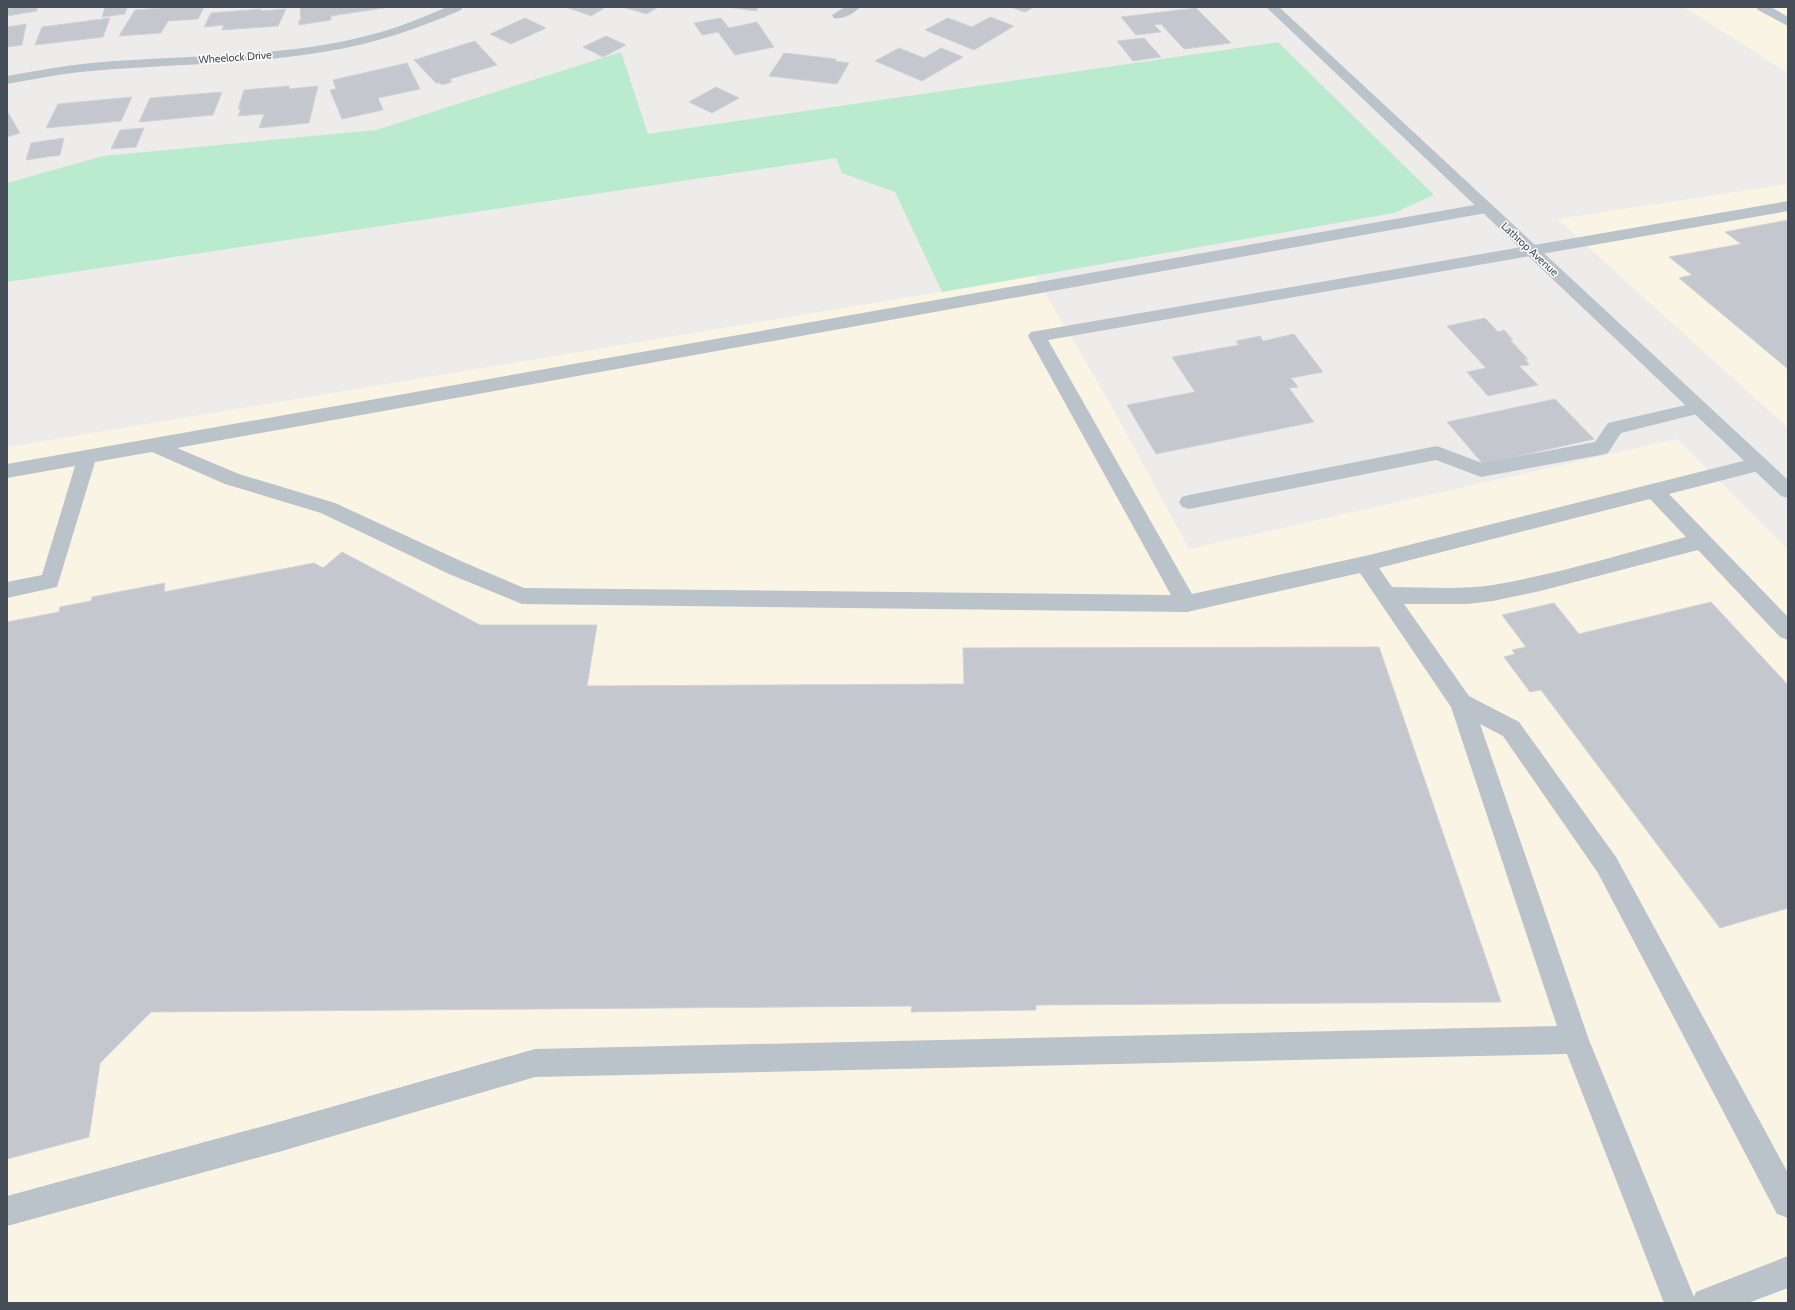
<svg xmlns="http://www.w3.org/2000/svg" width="1795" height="1310" font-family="Cabin,sans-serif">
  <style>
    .commercial { fill: #faf4e4 }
    .green { fill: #bbebce }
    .building { fill: #c5c7ce; stroke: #d0d2d7 }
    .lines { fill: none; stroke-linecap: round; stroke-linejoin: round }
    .service { fill: #bac3ca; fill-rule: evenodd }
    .minor { fill: #bac3ca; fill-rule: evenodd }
    .tertiary { fill: #bac3ca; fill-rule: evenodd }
    .labels { text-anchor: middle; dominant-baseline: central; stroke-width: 3; stroke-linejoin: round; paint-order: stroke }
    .far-street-label { font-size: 11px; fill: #454e58; stroke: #fff }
  </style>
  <rect width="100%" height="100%" fill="#eeebeb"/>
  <!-- commercial -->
  <g class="commercial">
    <polygon points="1684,7 1788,7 1788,73"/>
    <polygon points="1788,184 1788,428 1557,219"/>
    <polygon points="1035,276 1111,405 1189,549 1677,439 1788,550 1788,1303 7,1303 7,447"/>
  </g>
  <!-- green -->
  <polygon class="green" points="1278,42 1434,195 1394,213 942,292 895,192 842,173 836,158 7,282 7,183 103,156 376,130 621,52 648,134"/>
  <!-- building -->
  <g class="building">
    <polygon points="7,7 37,7 37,11 7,16"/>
    <polygon points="105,7 127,7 125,14 102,17"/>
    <polygon points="174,7 204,7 198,19 168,21 161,33 119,36 135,10"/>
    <polygon points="300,7 384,7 384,8 331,16 331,20 299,25 299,20 301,20"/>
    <polygon points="566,7 606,7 591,16"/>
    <polygon points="622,7 658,7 647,14"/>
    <polygon points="727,7 759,7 756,11"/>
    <polygon points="1010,7 1034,7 1025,12"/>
    <polygon points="1196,8 1231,43 1184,49 1161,24 1154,25 1161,32 1136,35 1121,17"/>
    <polygon points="261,9 260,11 286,9 278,26 222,30 224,25 204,27 211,13"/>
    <polygon points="990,17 1014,26 974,50 925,30 948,18 972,27"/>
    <polygon points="110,18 103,37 35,45 42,27"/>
    <polygon points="525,18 546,28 511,44 490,34"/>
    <polygon points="721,18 729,28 757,22 774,47 735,55 718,32 702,35 694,23"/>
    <polygon points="26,24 22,45 7,47 7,27"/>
    <polygon points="606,36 626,45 603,57 583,47"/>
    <polygon points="1144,38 1161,57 1133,61 1117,41"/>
    <polygon points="475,41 497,65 450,79 452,82 442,85 440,83 436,83 414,60"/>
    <polygon points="899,48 924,58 941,48 963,57 922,81 875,61"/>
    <polygon points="784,53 836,59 835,61 849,63 837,84 769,76"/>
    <polygon points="407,63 420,89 378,98 383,110 342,119 330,90 336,89 333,80"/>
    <polygon points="289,86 289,89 318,86 309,123 259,128 264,114 238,116 241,109 238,109 244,90"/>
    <polygon points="716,87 739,98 712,113 689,102"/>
    <polygon points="222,92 213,115 139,122 150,98"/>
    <polygon points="132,97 121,121 46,128 58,104"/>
    <polygon points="7,111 20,133 7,137"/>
    <polygon points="144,128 136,147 111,149 120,130"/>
    <polygon points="64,138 60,155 26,160 31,143"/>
    <polygon points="1788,220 1788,369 1679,278 1692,275 1669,257 1741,244 1725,232"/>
    <polygon points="1485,318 1498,332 1504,330 1513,340 1510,340 1528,359 1525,359 1529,364 1528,365 1519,366 1538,385 1488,396 1467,372 1486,368 1447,326"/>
    <polygon points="1294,334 1323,372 1291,378 1298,387 1289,388 1314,422 1156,454 1127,405 1195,392 1172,357 1239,345 1236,341 1260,336 1263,341"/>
    <polygon points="1555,399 1594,439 1483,464 1447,422"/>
    <polygon points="342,552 480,625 597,625 587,686 964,684 963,648 1379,647 1501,1002 1036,1005 1036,1010 911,1012 912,1006 151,1012 100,1063 89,1137 7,1159 7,622 59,612 60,607 91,601 92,597 165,583 164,592 314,563 323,568"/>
    <polygon points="1711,602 1788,685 1788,908 1720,928 1541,690 1530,692 1504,657 1515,654 1512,650 1526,647 1502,615 1554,603 1579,634"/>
  </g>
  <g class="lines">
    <!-- service -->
    <g class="service">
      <polygon points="1756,7 1771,7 1788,17 1788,26 1758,10"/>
      <path d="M1788 201V211L1048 340 1192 594 1365 556 1759 457 1766 459 1769 464 1766 469 1669 494 1788 617V640L1780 637 1698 550 1540 591 1493 601 1467 604H1404L1469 696 1519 722 1616 857 1788 1173V1218L1777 1214 1598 873 1503 736 1480 724 1589 1040 1694 1297 1696 1292 1788 1256V1288L1748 1303H1664L1567 1054 535 1077 282 1151 7 1226V1196L282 1121 535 1049 1557 1026 1451 707 1360 573 1187 612 522 604 449 574 321 513 225 484 152 452 95 462 57 587 7 598V582L42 575 75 466 7 478V464L1486 203 1491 205 1494 208 1491 211 1486 213 177 448 239 474 335 503 463 562 524 588 1171 595 1028 336 1031 332ZM1650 499 1686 537C1622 554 1558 574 1493 585 1460 590 1426 587 1392 587L1379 568Z"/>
      <polygon points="1699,402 1705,404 1708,408 1705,412 1621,433 1608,453 1601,455 1481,477 1436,460 1189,509 1182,507 1179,502 1182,497 1189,495 1437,446 1482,463 1595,442 1608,423"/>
    </g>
    <!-- minor -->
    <g class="minor">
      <path d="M447 7H463L461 10C417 29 376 43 329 51 250 65 170 64 91 71 63 73 35 79 7 84V76C35 71 63 66 91 63 184 54 279 59 370 35 397 28 422 18 447 7Z"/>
      <path d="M845 7H860C855 13 842 20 834 18L832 15Z"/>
    </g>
    <!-- tertiary -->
    <polygon class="tertiary" points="1266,7 1279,7 1788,480 1788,498 1781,496"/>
  </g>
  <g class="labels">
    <!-- far-street labels -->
    <g class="far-street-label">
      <text transform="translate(235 57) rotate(-4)">Wheelock Drive</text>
      <text transform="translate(1530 249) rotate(43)">Lathrop Avenue</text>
    </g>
  </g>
  <!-- border -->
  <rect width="1795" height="1310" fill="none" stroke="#454e58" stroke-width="16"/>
</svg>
